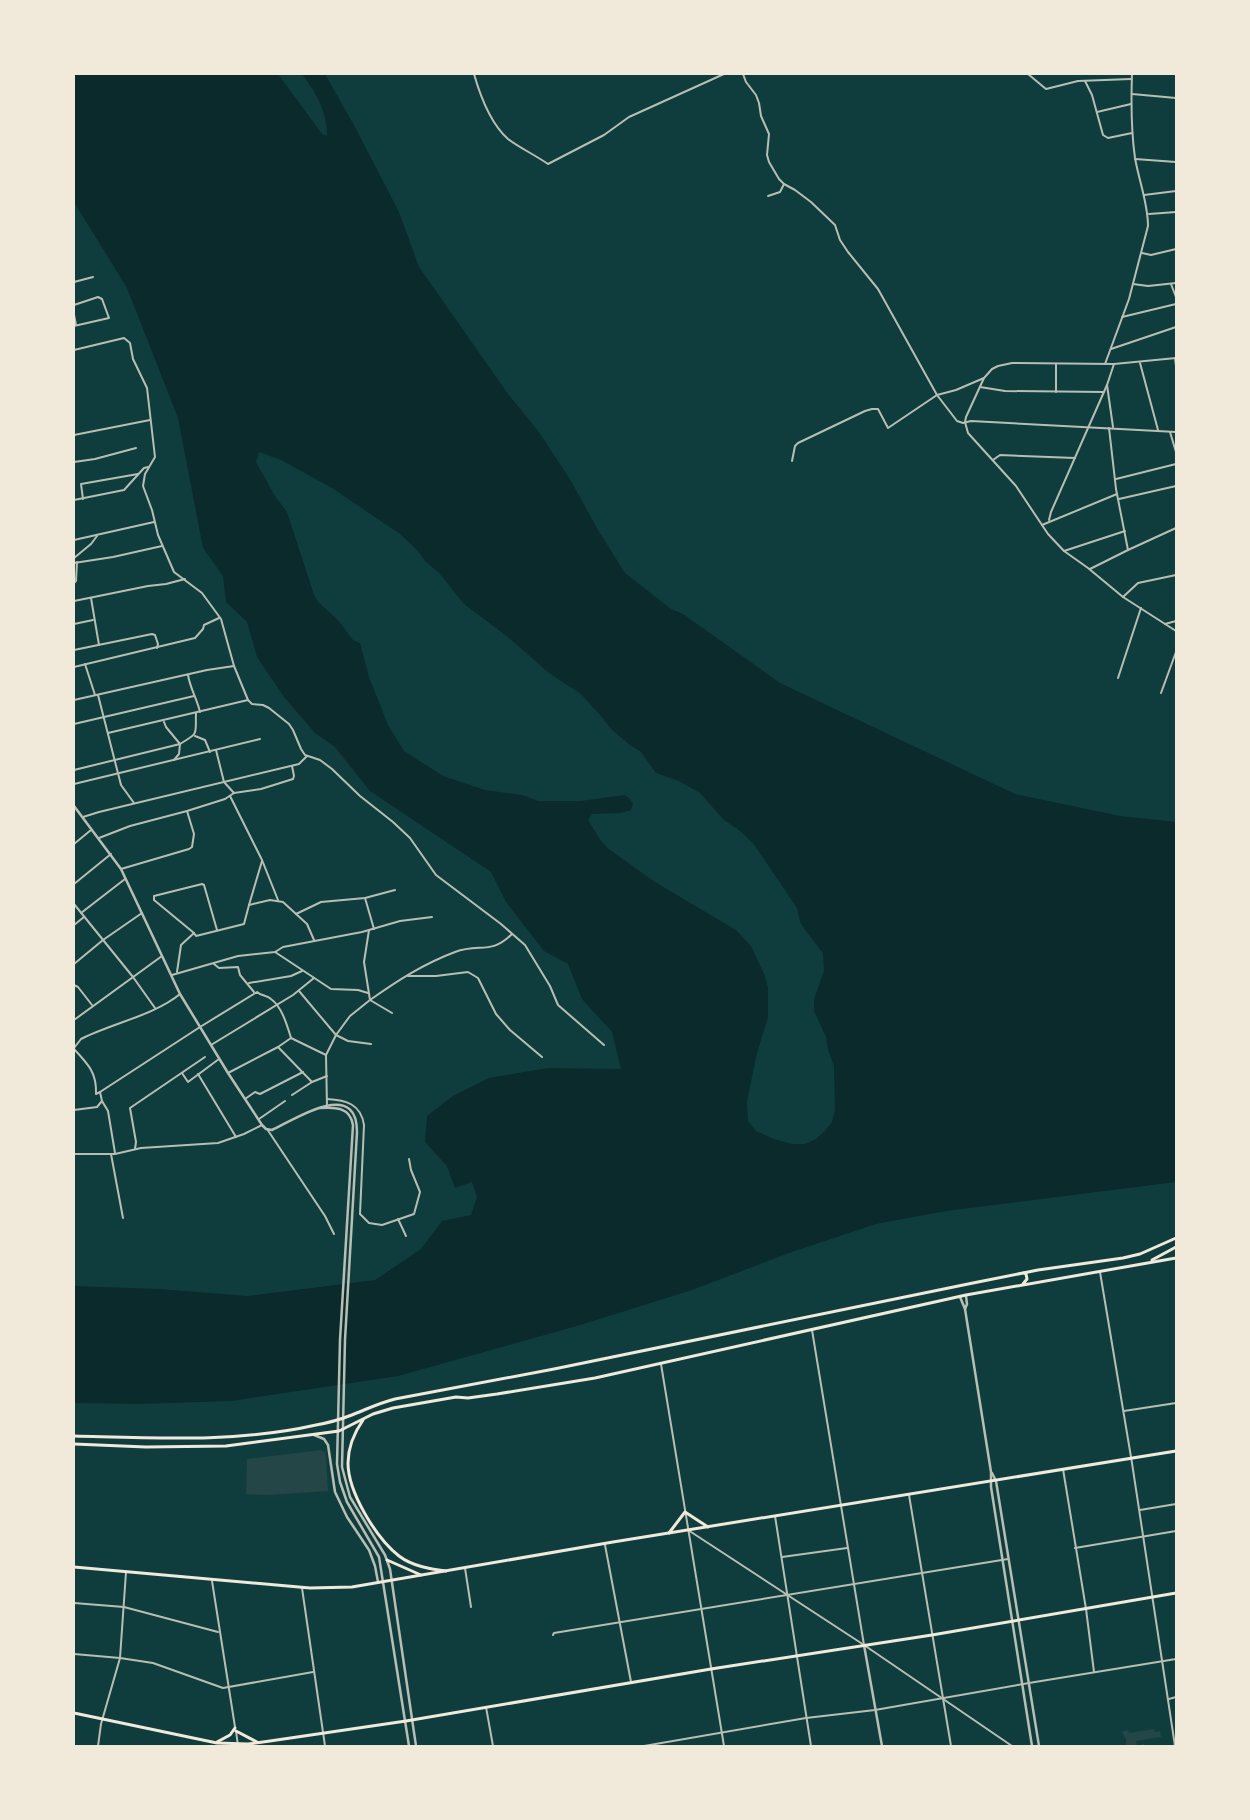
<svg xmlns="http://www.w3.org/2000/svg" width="1250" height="1820" font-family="'Times New Roman',serif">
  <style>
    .green { fill: #244646 }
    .water { fill: #0a2a2b; fill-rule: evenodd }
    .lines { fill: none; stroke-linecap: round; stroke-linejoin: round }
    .minor { stroke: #b8beb3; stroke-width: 2 }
    .tertiary { stroke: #b8beb3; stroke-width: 2.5 }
    .secondary { stroke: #f1e9da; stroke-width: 3 }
    .primary { stroke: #f1e9da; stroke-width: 3 }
  </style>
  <rect width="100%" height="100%" fill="#0f3d3e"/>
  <!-- green -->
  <g class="green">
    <polygon points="321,1450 325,1452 326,1457 328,1491 267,1495 246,1494 247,1459"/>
    <polygon points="1154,1729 1155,1732 1160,1731 1161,1737 1136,1741 1137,1746 1144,1744 1144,1746 1126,1746 1126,1739 1122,1732 1128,1730 1129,1733"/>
  </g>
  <!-- water -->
  <path class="water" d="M74 74H278L322 134 327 136C328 113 315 91 302 74H325L355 127 399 212 419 267 508 394 539 432 571 481 598 530 625 573 671 609 683 614 780 683 1015 794 1120 816 1176 822V1182L946 1211 876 1224 789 1253 692 1290 577 1326 398 1376 231 1401 139 1404 74 1403V1286L159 1289 247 1296 375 1280 421 1249 442 1221 471 1215 477 1197 472 1182 455 1188 447 1166 425 1142 427 1116 453 1096 489 1078 548 1068 621 1069 612 1032 582 999 568 964 544 951 506 902 491 872 370 791 335 747 315 733 284 697 257 657 247 622 226 602 223 576 203 548 178 418 127 288 74 202ZM259 452 281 460 332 488 400 534 418 551 425 561 439 573 464 604 508 637 549 673 581 694 601 716 611 729 630 745 641 752 656 773 679 781 700 793 724 820 740 831 753 843 797 908 800 922 806 931 823 953 824 971 814 999V1011L826 1037 828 1050 834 1066 835 1111 832 1122 825 1131 816 1139 805 1144H792L774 1139 756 1131 748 1121 747 1102 749 1091 757 1053 768 1017V988L765 976 751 946 736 930 655 882 610 850 601 841 588 820 592 814 621 813 631 810 633 804 630 799 625 795 581 801H538L522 795 485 790 443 776 404 751 388 725 369 677 360 643 353 640 338 620 318 602 314 595 287 512 275 496 256 462Z"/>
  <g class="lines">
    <!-- minor -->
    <g class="minor">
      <path d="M474 74C480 95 491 124 508 139 520 148 535 155 548 164L604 135 629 117 724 74"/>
      <polyline points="743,74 746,82 756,95 759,103 761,116 769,134 767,155 769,162 779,179 784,184 795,190 811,202 835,225 840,240 848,252 878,289 937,395 957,421 963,423 971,421 1176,432"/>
      <polyline points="1028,74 1046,89 1078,81 1131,79"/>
      <polyline points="1085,81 1092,95 1103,135 1108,138 1132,133"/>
      <polyline points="1132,94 1176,98"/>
      <polyline points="1097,112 1131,104"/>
      <polyline points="1135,159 1176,162"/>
      <polyline points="1144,195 1176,191"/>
      <polyline points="768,196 780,192 784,184"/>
      <polyline points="1149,214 1176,212"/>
      <polyline points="1142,253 1151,255 1176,249"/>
      <polyline points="74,282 93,277"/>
      <polyline points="1133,284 1148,286 1176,283"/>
      <polyline points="1171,284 1176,297"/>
      <polyline points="74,305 98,297 102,299 109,318 74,326"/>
      <polyline points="74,315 76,325"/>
      <polyline points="1122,317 1176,304"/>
      <polyline points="1111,349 1176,327"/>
      <polyline points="74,350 124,338 130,343 133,359 147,388 155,457 145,474 143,486 152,510 158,535 174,572 202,593 221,619 234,666 248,700 252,704 263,705 269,708 289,724 293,730 301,749 305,755 320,760 332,769 360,796 393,822 410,838 436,875 501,924 525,945 550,986 558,1005 604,1045"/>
      <polyline points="1175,358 1176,366"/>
      <polyline points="1176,358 1114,364 1012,363 998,366 992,369 984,378 966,417 965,422 968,433 1016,486 1048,534 1064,551 1088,568 1123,597 1176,631"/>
      <polyline points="1140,363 1158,430"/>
      <path d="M1105 364 1129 299 1148 226C1148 203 1139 181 1135 158 1131 130 1131 102 1132 74"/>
      <polyline points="1107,385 1113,427"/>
      <polyline points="980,387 1005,391 1104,392"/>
      <polyline points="1056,392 1056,364"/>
      <polyline points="1109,428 1116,489 1128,550"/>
      <polyline points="1170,432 1176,452"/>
      <polyline points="74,435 150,420"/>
      <polyline points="993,460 1000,455 1075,458"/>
      <polyline points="792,461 795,446 798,443 865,411 872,409 878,409 888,428 937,395 956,390 984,378"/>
      <polyline points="74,462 95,459 136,448"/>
      <polyline points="1116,479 1176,464"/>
      <polyline points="83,499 81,484 138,474"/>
      <polyline points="1119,499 1176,486"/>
      <polyline points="74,500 124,490 144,468 148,467"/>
      <polyline points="1049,520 1051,512 1107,385 1114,364"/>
      <polyline points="1042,525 1117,494"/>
      <polyline points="74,540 154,522"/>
      <polyline points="1064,551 1125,531"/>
      <polyline points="74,558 91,544 97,536"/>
      <polyline points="74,563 113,557 162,546"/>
      <polyline points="1090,569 1128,550 1176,528"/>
      <polyline points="74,583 76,581 77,562"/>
      <polyline points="1123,597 1138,583 1176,575"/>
      <polyline points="91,598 99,645"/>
      <polyline points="74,601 148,586 166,584 185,579"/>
      <polyline points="74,624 93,620"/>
      <polyline points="1165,624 1176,621"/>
      <polyline points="74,650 152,634 155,635 158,644 157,648"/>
      <polyline points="85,664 95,695"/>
      <polyline points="74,667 195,638 203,629 204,625 219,618"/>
      <path d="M188 675C190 688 197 699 200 712"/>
      <polyline points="1118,678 1141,608"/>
      <polyline points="1161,693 1176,652"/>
      <polyline points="98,695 121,785 134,803"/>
      <polyline points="74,700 207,670 234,666"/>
      <polyline points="74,724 194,696"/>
      <polyline points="108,733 248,700"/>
      <polyline points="195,736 205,740 210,752"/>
      <polyline points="216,750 224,782 234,793"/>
      <path d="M174 760 179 754 180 744C200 732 195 735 196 713"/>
      <polyline points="74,770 180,744 166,727 164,722"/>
      <polyline points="74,784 260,739"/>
      <polyline points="230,796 262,860 278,900"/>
      <polyline points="83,817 99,812 299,764 307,756"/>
      <polyline points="99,838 130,826 187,811 225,799 234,793 261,789 293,779 294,776 292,766"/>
      <polyline points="74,844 91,830"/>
      <polyline points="121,869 189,849 192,847 194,834 187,811"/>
      <polyline points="74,884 111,854"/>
      <polyline points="365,898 374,929"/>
      <polyline points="74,904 133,977 155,1008"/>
      <polyline points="249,905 262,861"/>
      <polyline points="81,913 125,879"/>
      <polyline points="296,914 321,902 365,898 395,890"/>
      <polyline points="74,925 84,917"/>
      <polyline points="194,933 154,900 154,896 202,884 204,885 217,930"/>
      <polyline points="275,952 331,989 358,990 368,993"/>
      <polyline points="74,964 103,940 142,913"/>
      <polyline points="214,964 219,968 238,967 240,975 254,992"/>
      <polyline points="177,972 181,945 194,933 196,936 244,924 249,905 270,900 283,902 307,924 314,940"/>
      <polyline points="172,975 238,956 275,952 283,947 362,932 400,921 432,917"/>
      <polyline points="408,976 436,976 468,972 478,978 496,1014 510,1030 542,1057"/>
      <polyline points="249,983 291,976 302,971"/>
      <polyline points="74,985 78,987 92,1005"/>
      <polyline points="299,991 336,1035 348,1041 371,1044"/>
      <path d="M392 1013 370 1000C397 981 423 964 455 952 480 943 491 955 512 934"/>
      <polyline points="74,1020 162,956"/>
      <polyline points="211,1045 293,995 314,978"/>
      <polyline points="278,1047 312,1082"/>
      <path d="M74 1048 81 1039C110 1024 155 1015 180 994"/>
      <path d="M74 1049C88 1064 97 1073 96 1094L100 1092 102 1101 108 1111 115 1153"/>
      <polyline points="326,1055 336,1035 350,1016 370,1000 364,962 369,930"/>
      <polyline points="182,1073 188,1082 219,1059"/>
      <polyline points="228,1073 278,1047 291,1038"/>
      <polyline points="198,1074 236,1137"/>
      <path d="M100 1092 200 1027 257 992C261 996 267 995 271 999 282 1007 287 1025 291 1038L326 1055 327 1107"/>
      <polyline points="292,1095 312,1082 327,1076"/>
      <polyline points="245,1099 255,1092 260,1094 303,1072"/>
      <path d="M327 1099C346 1100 361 1104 364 1125L360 1214 369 1223 382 1225 414 1214 420 1192 411 1170 409 1159"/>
      <polyline points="74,1110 97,1107 102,1101"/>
      <polyline points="259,1119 285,1101"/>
      <polyline points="267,1129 325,1216 334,1234"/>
      <polyline points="135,1149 136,1142 130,1108 205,1057"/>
      <polyline points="74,1154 115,1154 141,1148 218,1143 244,1134 262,1125"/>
      <polyline points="111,1154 123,1218"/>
      <polyline points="398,1219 406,1236"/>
      <polyline points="1100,1272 1132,1463 1175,1746"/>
      <polyline points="812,1330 864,1645"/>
      <polyline points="661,1364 724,1746"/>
      <polyline points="1124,1411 1176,1403"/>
      <polyline points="1063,1469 1086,1609 1094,1672"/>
      <polyline points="909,1495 951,1746"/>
      <polyline points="1140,1510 1176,1504"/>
      <polyline points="775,1516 811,1746"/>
      <polyline points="688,1530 864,1645 1012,1746"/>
      <polyline points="605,1545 631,1682"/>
      <polyline points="1075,1548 1176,1531"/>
      <polyline points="782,1557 847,1548"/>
      <polyline points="465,1568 471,1607"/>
      <polyline points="212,1581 235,1727"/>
      <polyline points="302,1588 325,1746"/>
      <polyline points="74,1603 124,1607 218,1632"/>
      <polyline points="553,1635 554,1633 1008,1559"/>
      <polyline points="74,1654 120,1658 153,1663 223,1688 313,1672"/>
      <polyline points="1169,1699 1176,1697"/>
      <polyline points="486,1707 493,1746"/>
      <polyline points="236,1731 238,1746"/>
      <polyline points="98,1746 101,1724 120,1658 126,1572"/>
      <polyline points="644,1746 806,1718 875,1710 1035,1682 1176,1659"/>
    </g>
    <!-- tertiary -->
    <g class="tertiary">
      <path d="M74 806 121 869 180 994 228 1073 262 1125 266 1129 272 1130C296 1119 357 1078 357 1132L345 1340 342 1467 350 1497 385 1555 390 1569 416 1746"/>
      <path d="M320 1108C335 1107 350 1107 353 1125L340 1340 337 1464 340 1482 347 1502 379 1557 409 1746"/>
      <polyline points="960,1297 965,1309 991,1472 991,1487 1032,1746"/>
      <polyline points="965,1309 967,1304 966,1296"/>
      <polyline points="314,1435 324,1439 328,1445 335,1492 347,1517 369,1550 375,1566 378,1582"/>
      <polyline points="992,1473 996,1481 1039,1746"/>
      <polyline points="864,1645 882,1746"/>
    </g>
    <!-- secondary -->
    <g class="secondary">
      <polyline points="669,1533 685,1512 708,1527"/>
      <polyline points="387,1560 421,1575"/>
      <polyline points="74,1567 310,1588 352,1587 613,1542 1176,1451"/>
      <polyline points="74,1713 217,1743 248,1744 270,1741 406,1721 711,1669 932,1635 1176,1593"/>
      <polyline points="236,1731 257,1742"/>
      <polyline points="217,1742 230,1735 235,1728"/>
    </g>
    <!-- primary -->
    <g class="primary">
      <polyline points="1152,1260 1176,1247"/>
      <polyline points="1023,1284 1027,1279 1026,1274 1024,1273"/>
      <path d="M363 1420C354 1433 348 1447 348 1463 348 1492 376 1538 399 1556 412 1566 430 1569 446 1571"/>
      <path d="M74 1436C154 1438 237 1443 316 1425 327 1423 339 1420 349 1416 365 1410 379 1403 395 1399L554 1369 973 1283 1038 1270 1123 1258 1140 1254 1176 1238"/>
      <polyline points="74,1444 146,1447 226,1446 339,1431 373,1414 393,1408 456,1397 468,1398 497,1394 595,1378 966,1295 1176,1258"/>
    </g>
  </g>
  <!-- border -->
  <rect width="1250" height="1820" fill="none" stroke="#f1e9da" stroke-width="150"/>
</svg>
